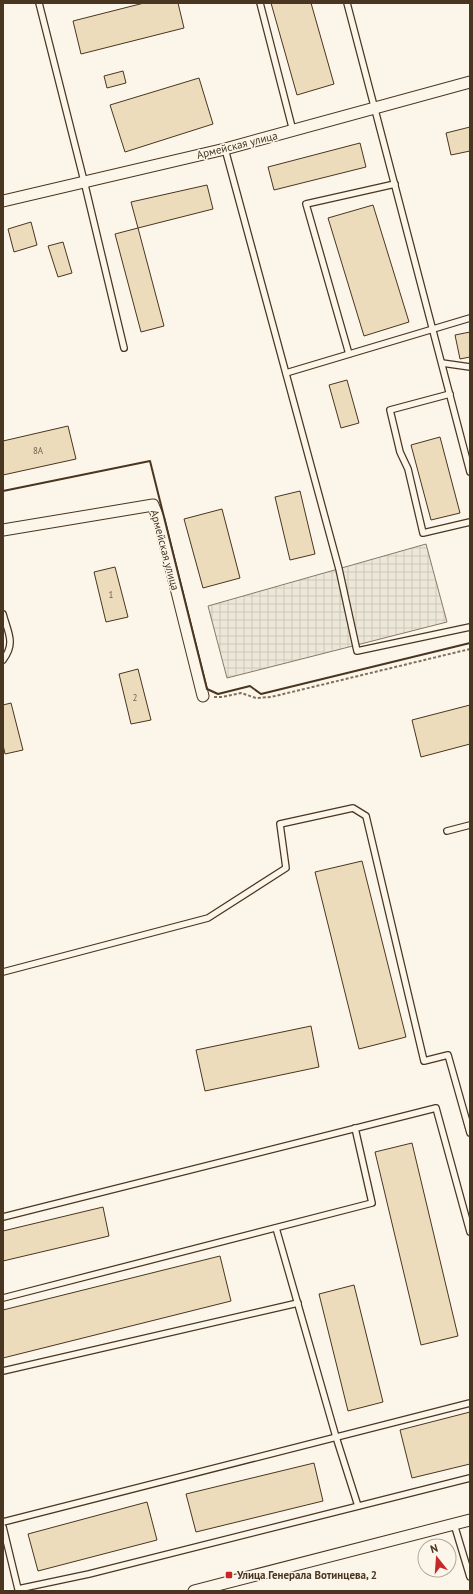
<svg xmlns="http://www.w3.org/2000/svg" width="473" height="1594" font-family="'PT Sans',sans-serif">
  <style>
    .plaza { fill: url(#plaza-grid); stroke: #887966 }
    .building { fill: #ecdcbc; stroke: #4a3520 }
    .lines { fill: none; stroke-linecap: round; stroke-linejoin: round }
    .service-casing { stroke: #4a3520; stroke-width: 8 }
    .minor-casing { stroke: #4a3520; stroke-width: 13 }
    .path { stroke: #7f6f5c; stroke-width: 2; stroke-dasharray: 3 2; stroke-linecap: butt }
    .service { stroke: #fbf6e9; stroke-width: 5.5 }
    .minor { stroke: #fbf6e9; stroke-width: 11 }
    .wall { stroke: #4a3520; stroke-width: 2 }
    .poi-dot { fill: #c62828; stroke: #fbf6e9; stroke-width: 1.5 }
    .labels { text-anchor: middle; dominant-baseline: central; stroke-width: 3; stroke-linejoin: round; paint-order: stroke }
    .number-label { font-size: 9px; fill: #725f47 }
    .street-label { font-size: 11px; fill: #4a3520; stroke: #fbf6e9 }
    .poi-label { font-size: 11px; font-weight: bold; fill: #4a3520; stroke: #fbf6e9; text-anchor: start }
  </style>
  <defs>
    <pattern id="plaza-grid" width="8" height="8" patternUnits="userSpaceOnUse"><rect width="8" height="8" fill="#ede7d9"/><path d="M0 4h8M4 0v8" fill="none" stroke="#cdc7ba"/></pattern>
  </defs>
  <rect width="100%" height="100%" fill="#fbf6e9"/>
  <!-- plaza -->
  <polygon class="plaza" points="426,544 447,622 227,678 208,606"/>
  <!-- building -->
  <g class="building">
    <polygon points="144,3 178,3 184,28 81,54 73,21"/>
    <polygon points="271,3 311,3 334,84 297,95"/>
    <polygon points="123,71 126,83 107,88 104,76"/>
    <polygon points="199,78 213,124 125,152 110,105"/>
    <polygon points="470,127 470,151 451,155 446,133"/>
    <polygon points="360,143 366,167 274,190 268,167"/>
    <polygon points="207,185 213,209 138,228 131,202"/>
    <polygon points="373,205 409,322 364,336 328,218"/>
    <polygon points="31,222 37,245 14,252 8,229"/>
    <polygon points="138,228 164,326 141,332 115,234"/>
    <polygon points="63,242 72,273 58,277 48,246"/>
    <polygon points="470,332 470,357 460,359 455,335"/>
    <polygon points="347,380 359,423 341,428 329,385"/>
    <polygon points="68,426 76,459 3,475 3,441"/>
    <polygon points="440,437 460,513 431,520 411,445"/>
    <polygon points="300,491 315,554 290,560 275,497"/>
    <polygon points="222,509 240,578 203,588 184,519"/>
    <polygon points="115,567 128,617 106,622 94,572"/>
    <polygon points="138,669 151,720 131,724 119,674"/>
    <polygon points="11,703 23,750 5,754 3,745 3,705"/>
    <polygon points="470,705 470,744 421,757 412,720"/>
    <polygon points="362,861 406,1037 359,1049 315,872"/>
    <polygon points="311,1026 319,1067 205,1091 196,1050"/>
    <polygon points="412,1143 458,1336 421,1345 375,1152"/>
    <polygon points="103,1207 109,1236 3,1261 3,1231"/>
    <polygon points="220,1256 231,1301 3,1358 3,1310"/>
    <polygon points="354,1285 383,1402 348,1411 319,1294"/>
    <polygon points="470,1412 470,1464 412,1478 400,1430"/>
    <polygon points="314,1463 323,1501 196,1532 186,1494"/>
    <polygon points="147,1502 157,1540 38,1571 28,1534"/>
  </g>
  <g class="lines">
    <defs>
      <g id="service">
        <polyline points="39,3 84,181 124,348"/>
        <polyline points="260,3 293,131"/>
        <polyline points="347,3 470,472"/>
        <polyline points="225,149 339,569 357,651 470,627"/>
        <polyline points="349,354 306,204 395,184"/>
        <polyline points="442,363 470,367"/>
        <polyline points="286,373 470,318"/>
        <polyline points="450,394 390,410 400,452 408,469 423,533 470,522"/>
        <path d="M3 614C8 633 16 643 3 660"/>
        <polyline points="447,831 470,825"/>
        <polyline points="3,972 208,918 286,868 280,824 353,808 366,816 424,1061 448,1055 470,1133"/>
        <polyline points="3,1217 436,1108 470,1232"/>
        <polyline points="276,1228 336,1437 358,1506"/>
        <polyline points="3,1298 372,1203 355,1128"/>
        <polyline points="3,1371 298,1303"/>
        <polyline points="3,1522 470,1403"/>
        <polyline points="454,1524 470,1577"/>
        <polyline points="3,1527 18,1589 89,1574 470,1478"/>
      </g>
      <g id="minor">
        <polyline points="3,201 225,149 470,82"/>
        <polyline points="3,530 153,505 159,520 203,696"/>
        <polyline points="194,1591 470,1520"/>
      </g>
    </defs>
    <!-- service casing -->
    <use href="#service" class="service-casing"/>
    <!-- minor casing -->
    <use href="#minor" class="minor-casing"/>
    <!-- path -->
    <polyline class="path" points="214,697 222,697 241,693 256,698 271,697 470,649"/>
    <!-- service -->
    <use href="#service" class="service"/>
    <!-- minor -->
    <use href="#minor" class="minor"/>
    <!-- wall -->
    <polyline class="wall" points="3,491 150,461 207,689 218,694 250,686 261,694 470,643"/>
  </g>
  <!-- markers -->
  <rect class="poi-dot" x="225" y="1571" width="8" height="8" rx="2"/>
  <g class="labels">
    <!-- number labels -->
    <g class="number-label">
      <text x="38" y="450">8А</text>
      <text x="111" y="594">1</text>
      <text x="135" y="697">2</text>
    </g>
    <!-- street labels -->
    <g class="street-label">
      <text transform="translate(237 145) rotate(-14)">Армейская улица</text>
      <text transform="translate(165 550) rotate(75)">Армейская улица</text>
    </g>
    <!-- poi labels -->
    <g class="poi-label">
      <text x="237" y="1575">Улица Генерала Вотинцева, 2</text>
    </g>
  </g>
  <!-- border -->
  <rect width="473" height="1594" fill="none" stroke="#4a3520" stroke-width="8"/>
  <!-- north arrow -->
  <g transform="translate(437 1558) rotate(343)"><circle r="19" fill="#fbf6e9" stroke="#b4a999"/>
  <path d="M0-3L7 15L0 10L-7 15Z" fill="#c62828"/>
  <text y="-6" font-size="11" font-weight="bold" text-anchor="middle" fill="#4a3520">N</text>
  </g>
</svg>
